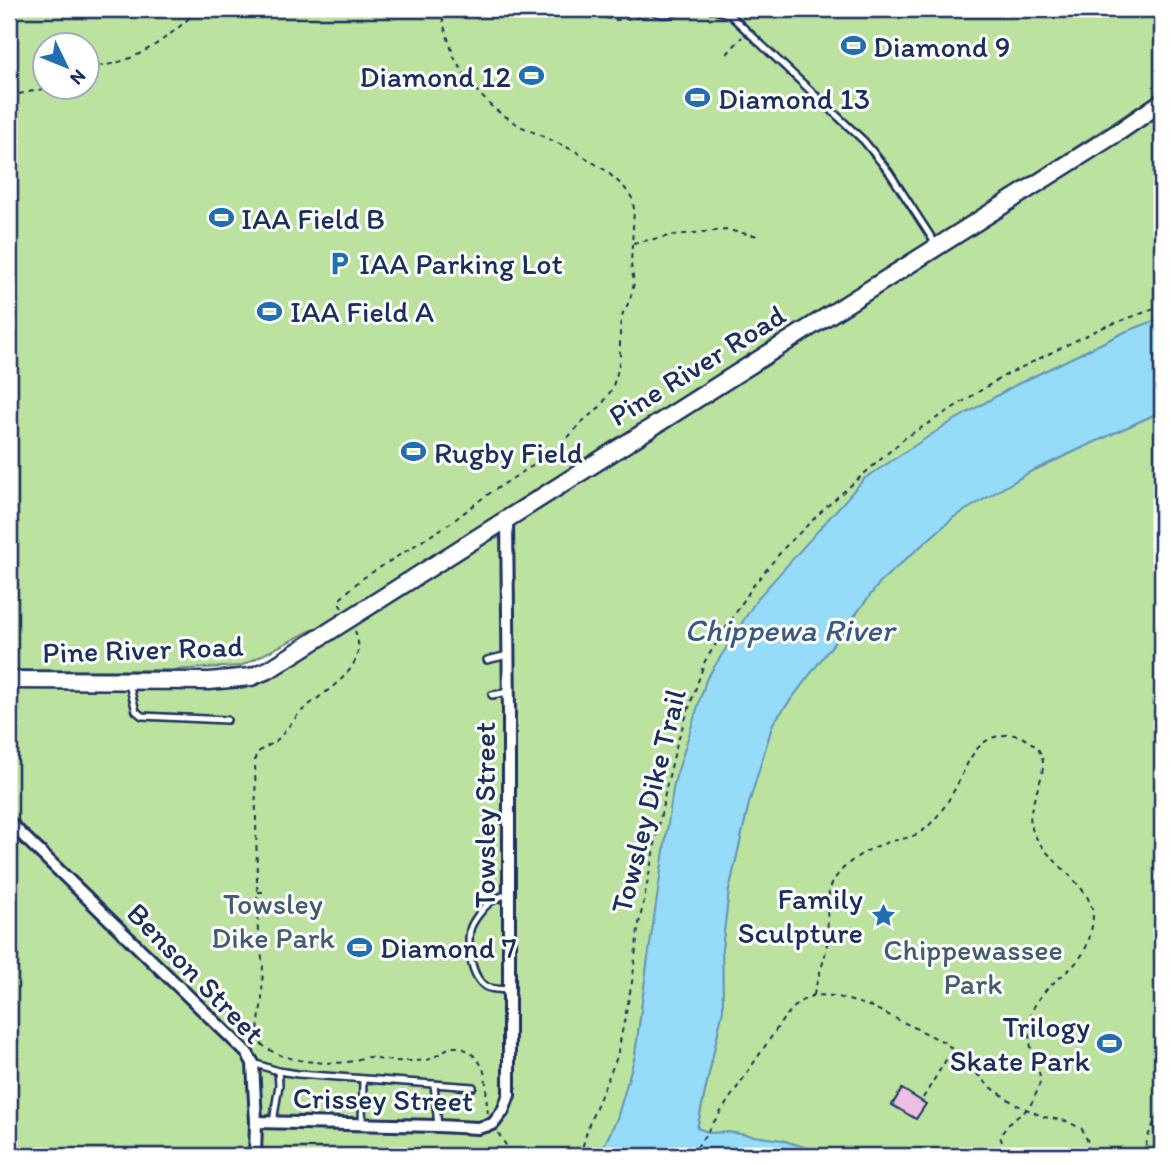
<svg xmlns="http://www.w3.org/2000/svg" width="1171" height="1165" font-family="Itim,sans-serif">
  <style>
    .green { fill: #bbe39f; stroke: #6b897e; stroke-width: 2; fill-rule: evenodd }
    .water { fill: #96dcf8; stroke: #6597ba; stroke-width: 2 }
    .building { fill: #ecbfe3; stroke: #1b2f5e; stroke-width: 2 }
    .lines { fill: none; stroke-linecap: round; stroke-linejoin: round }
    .lane-casing { stroke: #1b2f5e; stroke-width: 10 }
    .street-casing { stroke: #1b2f5e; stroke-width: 16 }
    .secondary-casing { stroke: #1b2f5e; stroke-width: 21 }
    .path { stroke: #1b2f5e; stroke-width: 2; stroke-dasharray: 5 5; stroke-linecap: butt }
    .lane { stroke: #fff; stroke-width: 5 }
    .street { stroke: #fff; stroke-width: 10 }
    .secondary { stroke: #fff; stroke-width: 16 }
    .labels { text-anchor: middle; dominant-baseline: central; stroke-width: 6; stroke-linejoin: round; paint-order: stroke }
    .poi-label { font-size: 30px; fill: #1b2f5e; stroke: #fff; text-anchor: start }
    .street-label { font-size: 30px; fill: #1b2f5e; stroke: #fff }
    .park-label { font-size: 30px; fill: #435c6e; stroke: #fff }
    .water-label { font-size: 32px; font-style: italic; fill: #3a5a84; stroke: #fff }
  </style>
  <rect width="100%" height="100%" fill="#fff"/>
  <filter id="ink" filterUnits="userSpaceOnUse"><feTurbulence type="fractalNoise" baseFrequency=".0143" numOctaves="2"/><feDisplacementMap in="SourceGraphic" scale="14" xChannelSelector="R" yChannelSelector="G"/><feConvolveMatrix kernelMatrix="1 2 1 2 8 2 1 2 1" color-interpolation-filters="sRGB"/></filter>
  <g filter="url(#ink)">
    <!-- green -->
    <g class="green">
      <path d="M9 9H1162V91L933 240 330 621 241 666 171 670H9ZM46 46H88V88H46Z"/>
      <polygon points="1162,111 1162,318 1125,332 1016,385 943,427 731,643 706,680 647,965 635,1056 617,1119 599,1156 9,1156 9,687 63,689 245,688 273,675 394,601 489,540 511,536 513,526 520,519"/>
      <polygon points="1162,411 1162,1156 834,1156 781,1140 727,1132 711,1133 697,1129 723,1009 722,948 729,890 749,803 773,723 881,581 954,517 1030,472"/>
    </g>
    <!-- water -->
    <polygon class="water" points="1162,318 1162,411 1030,472 954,517 881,581 773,723 749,803 729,890 722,948 723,1009 697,1128 711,1133 727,1132 781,1140 834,1156 599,1156 617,1119 635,1056 647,965 674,783 706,680 757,599 864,479 943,427 1016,385 1125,332"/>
    <!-- building -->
    <polygon class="building" points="902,1089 926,1104 916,1119 892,1105"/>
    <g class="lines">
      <defs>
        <g id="lane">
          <path d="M649 9C659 16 672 15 682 9"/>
          <polyline points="710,9 729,14 864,141 889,172 937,246"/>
          <polyline points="487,660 508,655"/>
          <polyline points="129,684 136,711 142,716 227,720"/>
          <polyline points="492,695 509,692"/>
          <path d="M509 990C501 989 493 990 487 987 471 979 467 946 470 930 472 922 482 909 489 903 494 899 503 896 509 893"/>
          <polyline points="253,1063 278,1071 298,1074 473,1087"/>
          <polyline points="434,1084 438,1126"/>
          <polyline points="273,1122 279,1085 278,1071"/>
          <polyline points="362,1124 363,1079"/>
        </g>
        <g id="street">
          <polyline points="9,822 247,1053 253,1063 256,1122 255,1156"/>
          <polyline points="256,1122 438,1126 478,1128 493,1124 503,1111 509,1095 509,715 507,519"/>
        </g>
        <polyline id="secondary" points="9,680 209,681 251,677 270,669 1120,131 1162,102"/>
      </defs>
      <!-- lane casing -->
      <use href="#lane" class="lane-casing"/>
      <!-- street casing -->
      <use href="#street" class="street-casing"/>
      <!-- secondary casing -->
      <use href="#secondary" class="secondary-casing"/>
      <!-- path -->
      <g class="path">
        <polyline points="605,18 617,20 644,17"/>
        <polyline points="727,54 742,37"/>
        <path d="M88 66C97 65 106 66 115 63 147 55 176 31 199 9"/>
        <polyline points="9,96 49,88"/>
        <polyline points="633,243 675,235 726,230 759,236"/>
        <polyline points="342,608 340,605 340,599 360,580 452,522 484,497 527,469 552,455 583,421 601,406 612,389 617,373 620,357 620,327 623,313 630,300 634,283 631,264 634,209 632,198 624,187 605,170 589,160 575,151 520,126 493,108 471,85 454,57 444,26 441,9"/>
        <path d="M355 631C371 669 325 690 303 710 294 718 287 730 278 739 272 745 263 747 256 754L255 759 258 938 263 963 262 999 257 1038C269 1061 324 1065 347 1062 354 1062 361 1057 368 1057 374 1057 379 1060 384 1060 392 1062 419 1061 427 1060 439 1057 445 1046 456 1047 463 1047 470 1052 475 1057 491 1072 484 1094 488 1113"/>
        <polyline points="258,892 265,892"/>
        <polyline points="1157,962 1162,965"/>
        <path d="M814 995C817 977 825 962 827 944 830 922 822 896 836 877 847 862 865 850 883 844 906 836 916 841 934 820 941 812 947 803 952 794 967 770 971 738 1005 735 1012 734 1019 735 1025 739 1065 760 1025 796 1031 825 1038 855 1081 877 1091 905 1094 913 1093 923 1091 931 1083 973 1052 974 1035 1005 1027 1019 1029 1041 1033 1057 1036 1065 1041 1073 1040 1082 1038 1090 1032 1105 1026 1110 1023 1114 1017 1116 1014 1120 1008 1124 1004 1130 1000 1136L1005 1151"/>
        <polyline points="923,1098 952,1050"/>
        <polyline points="498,1133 513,1156"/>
        <polyline points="882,1155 885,1156"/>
        <polyline points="580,1156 589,1124 617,1057 633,977 638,929 667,784 677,743 705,661 753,586 784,548 826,507 905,438 1002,377 1101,328 1162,306"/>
        <polyline points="691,1156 784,1018 799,1002 814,995 835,996 872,1007 946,1043 988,1085 1015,1104 1044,1117 1066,1121 1082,1129 1089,1144 1087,1156"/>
        <polyline points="1143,1156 1149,1134 1162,1105"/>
      </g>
      <!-- lane -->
      <use href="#lane" class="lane"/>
      <!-- street -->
      <use href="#street" class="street"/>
      <!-- secondary -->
      <use href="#secondary" class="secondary"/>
    </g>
  </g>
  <!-- icons -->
  <defs>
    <symbol id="stadium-bare" viewBox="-9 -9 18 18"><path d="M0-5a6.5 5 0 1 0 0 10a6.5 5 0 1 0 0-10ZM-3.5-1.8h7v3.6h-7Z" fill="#1f6fb2" stroke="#fff" stroke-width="2.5" paint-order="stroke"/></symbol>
    <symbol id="parking-bare" viewBox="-9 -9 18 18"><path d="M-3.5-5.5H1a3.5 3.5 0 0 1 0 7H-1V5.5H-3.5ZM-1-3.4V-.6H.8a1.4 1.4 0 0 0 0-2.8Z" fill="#1f6fb2" stroke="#fff" stroke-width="2.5" paint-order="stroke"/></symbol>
    <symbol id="sight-bare" viewBox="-9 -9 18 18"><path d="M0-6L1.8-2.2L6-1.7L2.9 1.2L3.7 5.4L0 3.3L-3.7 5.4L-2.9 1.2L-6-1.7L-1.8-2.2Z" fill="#1f6fb2" stroke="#fff" stroke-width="2.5" paint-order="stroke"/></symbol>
  </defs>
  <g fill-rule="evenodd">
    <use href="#stadium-bare" x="836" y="28" width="35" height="35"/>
    <use href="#stadium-bare" x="514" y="58" width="35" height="35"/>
    <use href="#stadium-bare" x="680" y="80" width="35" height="35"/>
    <use href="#stadium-bare" x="204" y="200" width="35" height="35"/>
    <use href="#parking-bare" x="322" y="246" width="35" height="35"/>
    <use href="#stadium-bare" x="252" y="294" width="35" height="35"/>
    <use href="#stadium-bare" x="396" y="434" width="35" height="35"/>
    <use href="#sight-bare" x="866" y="898" width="35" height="35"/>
    <use href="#stadium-bare" x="342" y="930" width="35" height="35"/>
    <use href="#stadium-bare" x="1092" y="1026" width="35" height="35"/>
  </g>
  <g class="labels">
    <!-- poi labels -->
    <g class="poi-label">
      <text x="873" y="46">Diamond 9</text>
      <text x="511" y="76" text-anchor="end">Diamond 12</text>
      <text x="718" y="98">Diamond 13</text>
      <text x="241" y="218">IAA Field B</text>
      <text x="359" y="263">IAA Parking Lot</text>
      <text x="290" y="311">IAA Field A</text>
      <text x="434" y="452">Rugby Field</text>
      <text x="863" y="898" text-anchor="end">Family<tspan x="863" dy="34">Sculpture</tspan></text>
      <text x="380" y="947">Diamond 7</text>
      <text x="1090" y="1026" text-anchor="end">Trilogy<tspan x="1090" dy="34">Skate Park</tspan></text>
    </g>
    <!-- street labels -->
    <g class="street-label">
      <text transform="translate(697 365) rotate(-32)">Pine River Road</text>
      <text transform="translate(143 649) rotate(-2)">Pine River Road</text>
      <text transform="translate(648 801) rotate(-76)">Towsley Dike Trail</text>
      <text transform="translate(484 815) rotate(-90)">Towsley Street</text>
      <text transform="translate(196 973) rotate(46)">Benson Street</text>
      <text transform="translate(383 1099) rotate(1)">Crissey Street</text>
    </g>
    <!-- park labels -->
    <g class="park-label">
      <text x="273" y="903">Towsley<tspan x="273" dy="34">Dike Park</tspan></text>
      <text x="973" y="949">Chippewassee<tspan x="973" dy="34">Park</tspan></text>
    </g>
    <!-- water labels -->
    <g class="water-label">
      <text x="789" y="630">Chippewa River</text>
    </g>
  </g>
  <!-- margin -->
  <rect width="1171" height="1165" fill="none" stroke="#fff" stroke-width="35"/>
  <rect x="18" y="18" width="1136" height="1130" fill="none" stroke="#1b2f5e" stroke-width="2.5" filter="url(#ink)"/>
  <!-- north arrow -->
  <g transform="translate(66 66) rotate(133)"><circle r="33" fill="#ffffff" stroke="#a4acbf" stroke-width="2"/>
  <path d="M0-5L12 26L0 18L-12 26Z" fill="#1f6fb2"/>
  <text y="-10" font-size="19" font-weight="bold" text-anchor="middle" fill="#1b2f5e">N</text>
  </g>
</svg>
